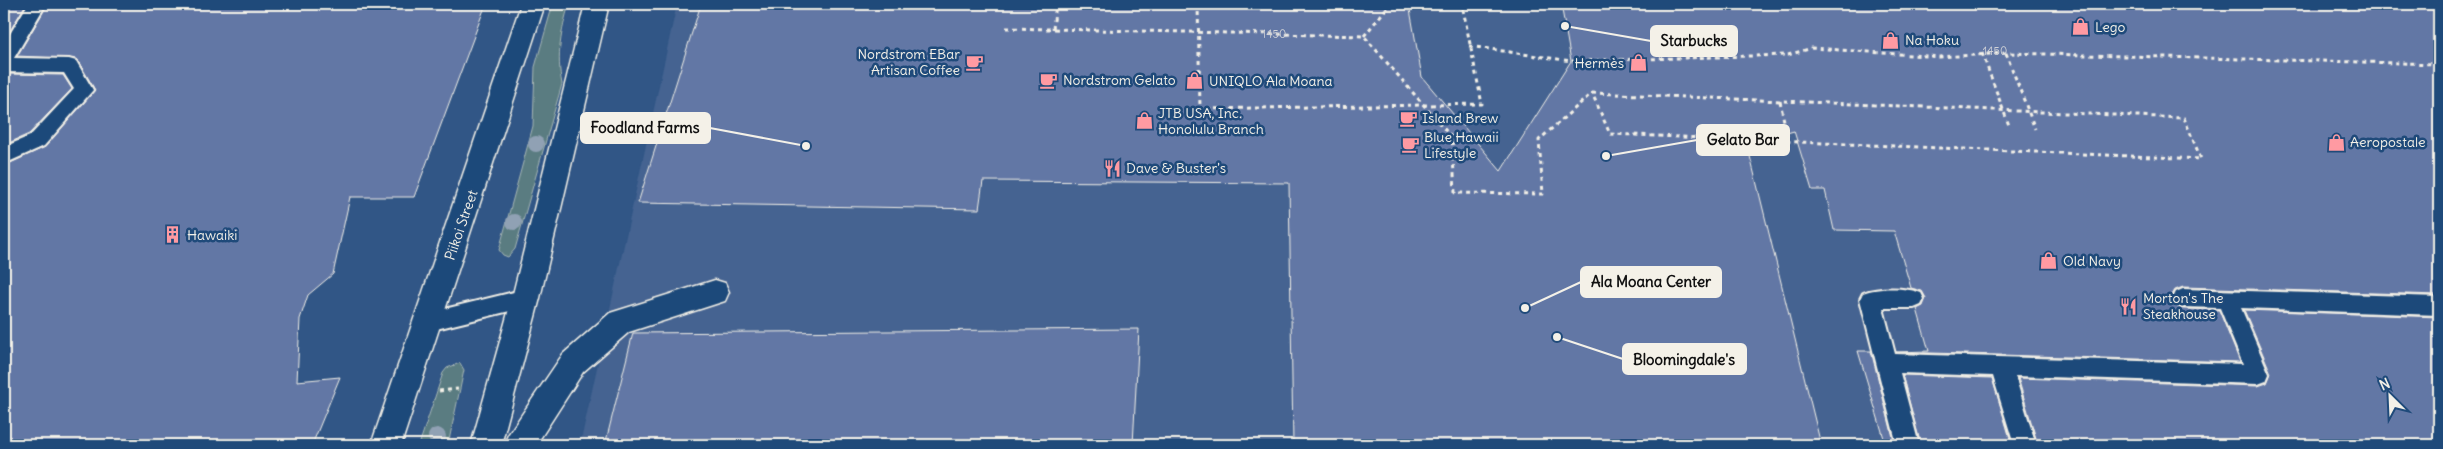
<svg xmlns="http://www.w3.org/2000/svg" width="2443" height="449" font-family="Delius,sans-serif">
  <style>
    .built { fill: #446391 }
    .green { fill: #5a7c81; stroke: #a7b6b4 }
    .building { fill: #6277a5; stroke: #f4f1e8 }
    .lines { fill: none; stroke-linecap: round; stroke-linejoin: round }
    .lane-casing { stroke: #f4f1e8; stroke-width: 4 }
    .secondary-casing { stroke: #f4f1e8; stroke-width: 3 }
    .path { stroke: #f4f1e8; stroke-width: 3; stroke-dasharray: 4 4; stroke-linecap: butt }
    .lane { fill: #1f4a7a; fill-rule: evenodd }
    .secondary { fill: #1f4a7a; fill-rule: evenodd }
    .tree { fill: #90a1b4 }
    .labels { text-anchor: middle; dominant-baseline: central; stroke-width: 5; stroke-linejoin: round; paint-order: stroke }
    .number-label { font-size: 11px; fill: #d0d2d7 }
    .poi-label { font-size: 14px; fill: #f4f1e8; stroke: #1f4a7a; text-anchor: start }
    .street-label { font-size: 14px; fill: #f4f1e8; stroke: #1f4a7a }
    .leader { fill: none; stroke: #f4f1e8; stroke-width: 2 }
    .callout-dot { fill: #f4f1e8; stroke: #1f4a7a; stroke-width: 2 }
    .callout { fill: #f4f1e8; stroke: #f4f1e8; stroke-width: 2 }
    .callout-label { font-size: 15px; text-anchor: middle; font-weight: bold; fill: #111 }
  </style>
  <rect width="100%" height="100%" fill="#315686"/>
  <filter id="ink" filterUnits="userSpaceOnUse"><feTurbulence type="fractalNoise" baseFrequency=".02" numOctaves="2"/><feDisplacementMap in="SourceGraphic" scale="10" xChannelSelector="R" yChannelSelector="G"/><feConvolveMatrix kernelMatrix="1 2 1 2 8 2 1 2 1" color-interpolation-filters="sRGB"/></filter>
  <g filter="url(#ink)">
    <!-- built -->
    <polygon class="built" points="677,4 2439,4 2439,445 580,445"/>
    <!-- green -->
    <g class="green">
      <path d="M553 4H569C561 32 556 55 562 84L515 249 508 257 503 255 499 250 533 126 535 67Z"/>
      <polygon points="460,363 464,370 448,445 419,445 443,373 447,368"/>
    </g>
    <!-- building -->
    <g class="building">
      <polygon points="4,4 26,4 4,41"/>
      <polygon points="48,4 486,4 414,197 350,197 333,274 308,295 300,319 297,381 340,377 312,445 4,445 4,166 45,147 95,90 77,59 17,56"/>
      <polygon points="701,4 1409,4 1422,77 1501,171 1571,61 1561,4 2439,4 2439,295 2183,287 2175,290 2171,297 2175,306 2183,309 2219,310 2240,362 1896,352 1929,351 1917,309 1923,306 1926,298 1922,291 1911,288 1894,231 1834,230 1825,190 1812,190 1794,131 1747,144 1821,445 1293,445 1289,183 983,181 979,209 638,203"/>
      <polygon points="4,74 63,75 72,89 29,134 4,145"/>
      <polygon points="2244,310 2439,317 2439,445 2038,445 2018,378 2258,386 2267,383 2271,373"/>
      <polygon points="1139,329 1133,445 605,445 633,333"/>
      <polygon points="1858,351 1871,351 1895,445 1886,445"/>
      <polygon points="1902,375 1992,378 2012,445 1921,445"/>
    </g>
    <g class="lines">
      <defs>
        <g id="lane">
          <polygon points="28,4 46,4 14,58 69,59 76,61 93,90 44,146 4,164 4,147 30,136 74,89 64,73 4,72 4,44"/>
          <polygon points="526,289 533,292 536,298 533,304 526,307 428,331 421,328 418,322 421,316 428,313"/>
          <path d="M2183 289 2439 297V315L2241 308 2269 374 2266 381 2258 384 2015 376 2036 445H2014L1993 376 1900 373 1919 445H1897L1860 299 1863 293C1878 287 1906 287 1921 293L1924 299 1921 305 1914 308H1883L1895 354 2243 364 2220 308 2183 307 2176 304 2173 298 2176 292Z"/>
        </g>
        <g id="secondary">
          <polygon points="521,4 545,4 401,445 371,445"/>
          <polygon points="585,4 609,4 540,298 501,445 471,445 512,298"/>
          <polygon points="715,280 725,283 729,292 725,301 629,332 583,372 536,445 504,445 508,435 563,354 610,313"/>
        </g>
      </defs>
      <!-- lane casing -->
      <use href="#lane" class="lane-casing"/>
      <!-- secondary casing -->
      <use href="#secondary" class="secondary-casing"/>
      <!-- path -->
      <g class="path">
        <polyline points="1198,4 1200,109 1482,104 1462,4"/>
        <polyline points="1006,28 1364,36 1452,138 1455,193 1543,194 1539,140 1592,93"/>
        <polyline points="1053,29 1056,4"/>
        <polyline points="1364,36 1390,4"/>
        <polyline points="1469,46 1571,61 1788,55 1812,48 1940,57 2006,53 2439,64"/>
        <polyline points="1982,53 2010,128"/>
        <polyline points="2006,53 2035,129"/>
        <polygon points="1592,93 2184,118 2201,159 1610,134"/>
        <polyline points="1780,101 1788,141"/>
        <polyline points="439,391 458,389"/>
      </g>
      <!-- lane -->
      <use href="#lane" class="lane"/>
      <!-- secondary -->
      <use href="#secondary" class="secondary"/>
    </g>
    <!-- trees -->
    <g class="tree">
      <circle cx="536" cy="144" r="8"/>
      <circle cx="514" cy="222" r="8"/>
      <circle cx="437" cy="437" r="9"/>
    </g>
  </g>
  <!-- icons -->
  <defs>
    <symbol id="shop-bare" viewBox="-9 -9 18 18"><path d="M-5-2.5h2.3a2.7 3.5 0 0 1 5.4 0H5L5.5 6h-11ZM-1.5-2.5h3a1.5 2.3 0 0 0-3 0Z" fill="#ff9aa2" stroke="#1f4a7a" stroke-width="2.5" paint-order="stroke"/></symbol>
    <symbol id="cafe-bare" viewBox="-9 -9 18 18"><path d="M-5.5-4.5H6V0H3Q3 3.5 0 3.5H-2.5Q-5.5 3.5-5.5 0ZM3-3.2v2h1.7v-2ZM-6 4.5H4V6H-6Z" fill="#ff9aa2" stroke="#1f4a7a" stroke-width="2.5" paint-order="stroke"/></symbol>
    <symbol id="restaurant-bare" viewBox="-9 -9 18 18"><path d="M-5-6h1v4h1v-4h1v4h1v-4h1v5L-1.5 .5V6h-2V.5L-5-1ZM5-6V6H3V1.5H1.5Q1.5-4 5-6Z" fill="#ff9aa2" stroke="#1f4a7a" stroke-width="2.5" paint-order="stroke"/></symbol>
    <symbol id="building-bare" viewBox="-9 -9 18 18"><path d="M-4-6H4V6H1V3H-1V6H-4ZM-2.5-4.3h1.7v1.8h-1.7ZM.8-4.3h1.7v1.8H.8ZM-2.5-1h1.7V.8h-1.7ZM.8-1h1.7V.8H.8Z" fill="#ff9aa2" stroke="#1f4a7a" stroke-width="2.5" paint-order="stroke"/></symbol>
  </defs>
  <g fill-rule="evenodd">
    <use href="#shop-bare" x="2068" y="14" width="25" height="25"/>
    <use href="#shop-bare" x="1878" y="28" width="25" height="25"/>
    <use href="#cafe-bare" x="962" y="50" width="25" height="25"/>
    <use href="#shop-bare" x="1626" y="50" width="25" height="25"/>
    <use href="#cafe-bare" x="1036" y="68" width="25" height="25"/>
    <use href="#shop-bare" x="1182" y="68" width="25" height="25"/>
    <use href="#cafe-bare" x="1396" y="106" width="25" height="25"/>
    <use href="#shop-bare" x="1132" y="108" width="25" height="25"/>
    <use href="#shop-bare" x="2324" y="130" width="25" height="25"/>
    <use href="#cafe-bare" x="1398" y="132" width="25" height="25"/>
    <use href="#restaurant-bare" x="1100" y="156" width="25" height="25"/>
    <use href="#building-bare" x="160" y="222" width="25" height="25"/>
    <use href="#shop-bare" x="2036" y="248" width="25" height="25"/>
    <use href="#restaurant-bare" x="2116" y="294" width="25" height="25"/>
  </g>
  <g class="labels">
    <!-- number labels -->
    <g class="number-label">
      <text x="1274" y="34">1450</text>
      <text x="1995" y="51">1450</text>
    </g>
    <!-- poi labels -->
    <g class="poi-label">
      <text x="2095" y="27">Lego</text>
      <text x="1905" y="40">Na Hoku</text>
      <text x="960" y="54" text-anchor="end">Nordstrom EBar<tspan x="960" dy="16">Artisan Coffee</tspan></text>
      <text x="1624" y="63" text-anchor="end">Hermès</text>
      <text x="1063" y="80">Nordstrom Gelato</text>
      <text x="1209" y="81">UNIQLO Ala Moana</text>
      <text x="1158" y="113">JTB USA, Inc.<tspan x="1158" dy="16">Honolulu Branch</tspan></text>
      <text x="1422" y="118">Island Brew</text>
      <text x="1424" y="137">Blue Hawaii<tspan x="1424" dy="16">Lifestyle</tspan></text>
      <text x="2350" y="142">Aeropostale</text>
      <text x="1126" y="168">Dave &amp; Buster's</text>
      <text x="187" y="235">Hawaiki</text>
      <text x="2063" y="261">Old Navy</text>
      <text x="2143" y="298">Morton's The<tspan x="2143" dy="16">Steakhouse</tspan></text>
    </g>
    <!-- street labels -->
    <g class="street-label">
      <text transform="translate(461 225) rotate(-71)">Piikoi Street</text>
    </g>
  </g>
  <!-- callouts -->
  <path class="leader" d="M1565 26L1651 41M806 146L710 128M1606 156L1697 140M1525 308L1581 282M1557 337L1623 359"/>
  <g class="callout-dot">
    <circle cx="1565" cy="26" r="5"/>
    <circle cx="806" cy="146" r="5"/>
    <circle cx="1606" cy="156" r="5"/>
    <circle cx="1525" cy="308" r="5"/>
    <circle cx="1557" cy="337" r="5"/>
  </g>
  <g class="callout">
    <rect x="1651" y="26" width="86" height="30" rx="5"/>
    <rect x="581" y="113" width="129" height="30" rx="5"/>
    <rect x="1697" y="125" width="92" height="30" rx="5"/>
    <rect x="1581" y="267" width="140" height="30" rx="5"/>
    <rect x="1623" y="344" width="123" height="30" rx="5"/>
  </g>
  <g class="callout-label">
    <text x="1694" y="46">Starbucks</text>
    <text x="645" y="133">Foodland Farms</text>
    <text x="1743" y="145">Gelato Bar</text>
    <text x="1651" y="287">Ala Moana Center</text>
    <text x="1684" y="365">Bloomingdale's</text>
  </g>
  <!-- margin -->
  <rect width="2443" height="449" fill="none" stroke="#1f4a7a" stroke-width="20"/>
  <rect x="10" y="10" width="2423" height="429" fill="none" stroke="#f4f1e8" stroke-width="2" filter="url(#ink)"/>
  <!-- north arrow -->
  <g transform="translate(2390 396) rotate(336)" stroke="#1f4a7a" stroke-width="4" paint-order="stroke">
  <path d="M0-4L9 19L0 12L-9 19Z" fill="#f4f1e8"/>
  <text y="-8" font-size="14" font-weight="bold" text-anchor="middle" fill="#f4f1e8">N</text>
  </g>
</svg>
